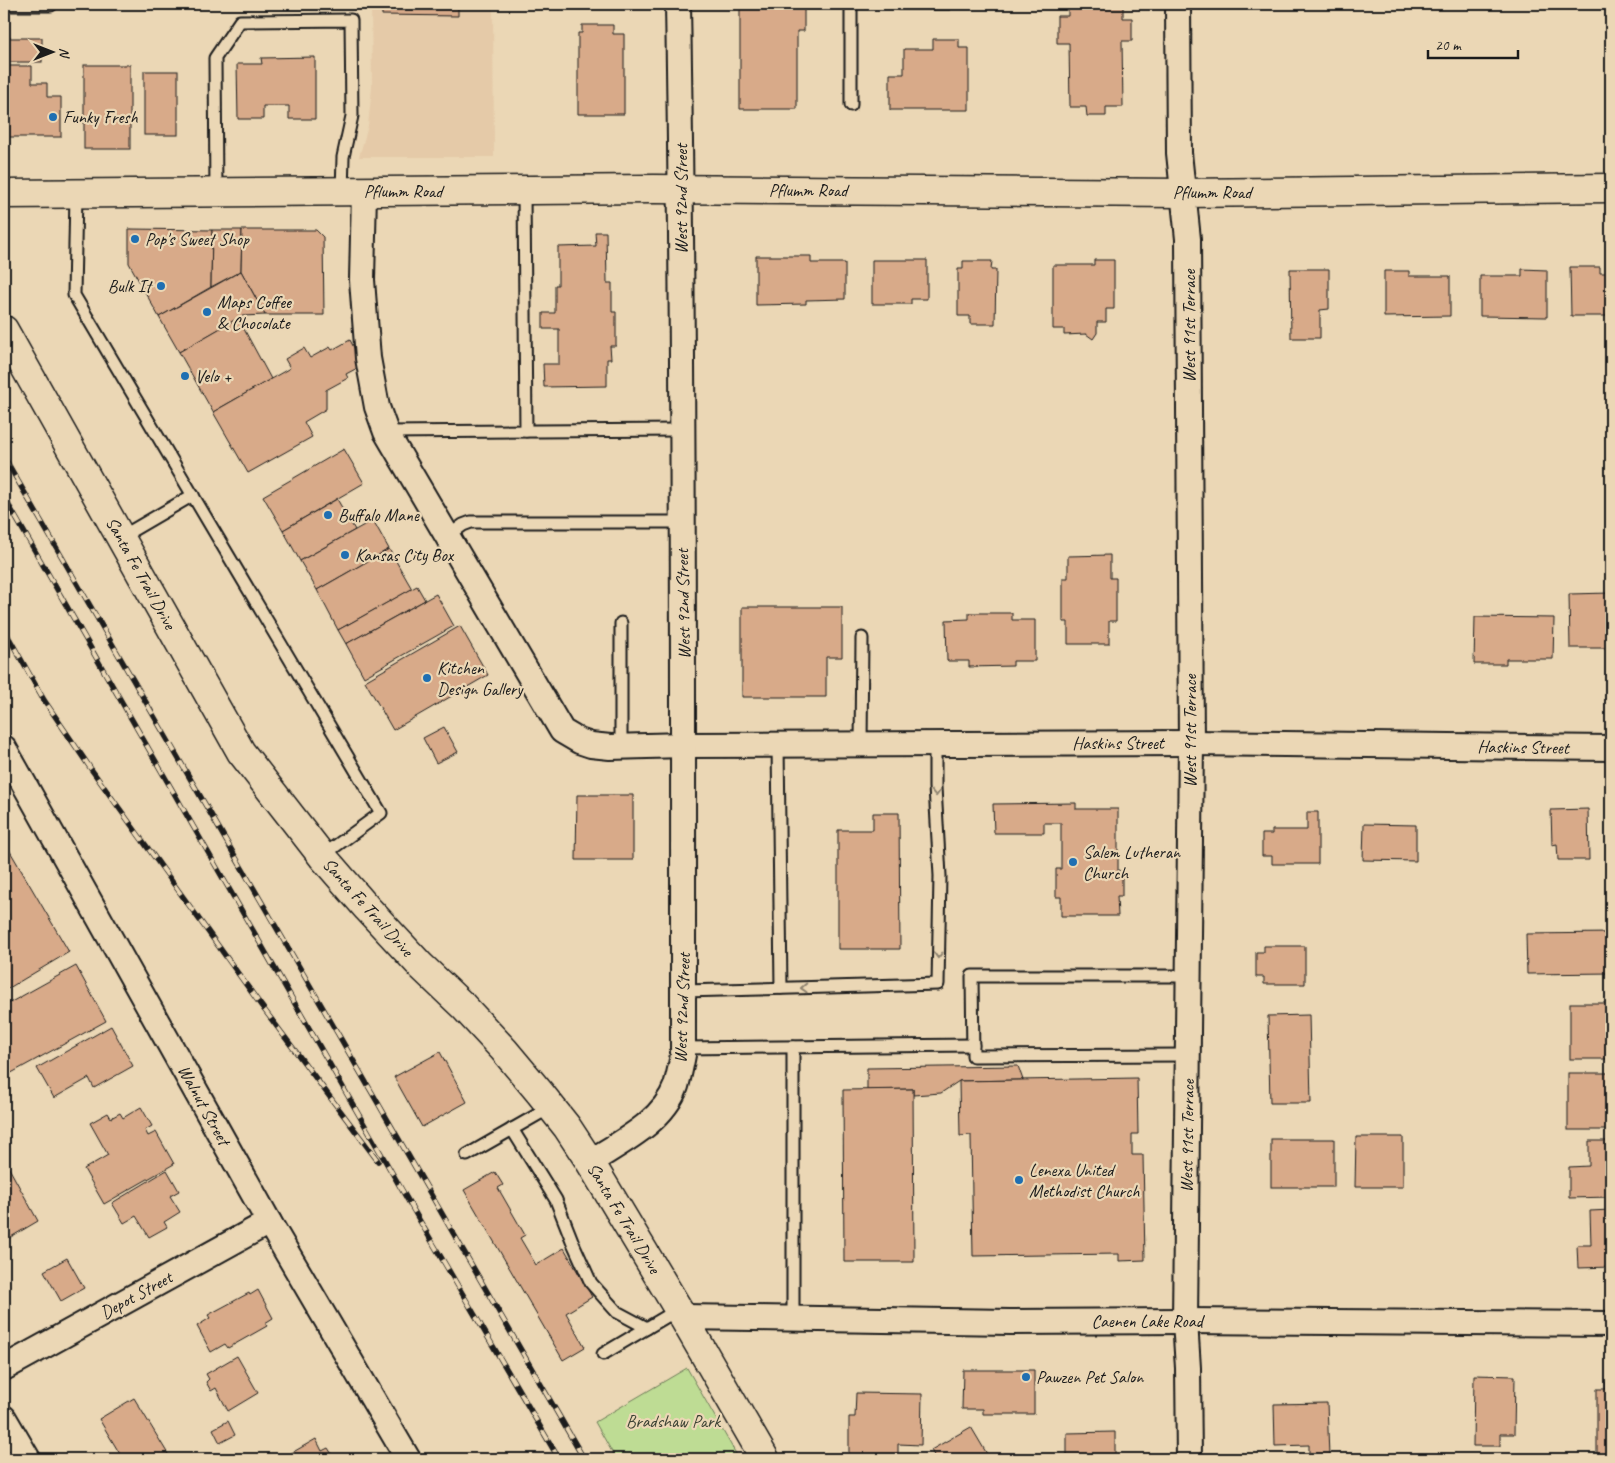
<svg xmlns="http://www.w3.org/2000/svg" width="1615" height="1463" font-family="Caveat,sans-serif">
  <style>
    .built { fill: #e5caa8 }
    .green { fill: #bedc94; stroke: #6d7c58 }
    .building { fill: #d8aa89; stroke: #1c1c1c }
    .lines { fill: none; stroke-linecap: round; stroke-linejoin: round }
    .lane-casing { stroke: #1c1c1c; stroke-width: 15 }
    .street-casing { stroke: #1c1c1c; stroke-width: 28 }
    .secondary-casing { stroke: #1c1c1c; stroke-width: 31 }
    .lane { stroke: #ebd7b5; stroke-width: 11 }
    .street { stroke: #ebd7b5; stroke-width: 24 }
    .secondary { stroke: #ebd7b5; stroke-width: 28 }
    .rail-casing { stroke: #1c1c1c; stroke-width: 5.5 }
    .rail { stroke: #ebd7b5; stroke-width: 4; stroke-dasharray: 11; stroke-linecap: butt }
    .oneway { stroke: #8e8370 }
    .poi-dot { fill: #1f6fb2; stroke: #ebd7b5; stroke-width: 2 }
    .labels { text-anchor: middle; dominant-baseline: central; stroke-width: 4.5; stroke-linejoin: round; paint-order: stroke }
    .poi-label { font-size: 18px; fill: #1c1c1c; stroke: #ebd7b5; text-anchor: start }
    .street-label { font-size: 18px; fill: #1c1c1c; stroke: #ebd7b5 }
    .park-label { font-size: 18px; fill: #3c4234; stroke: #ebd7b5 }
  </style>
  <rect width="100%" height="100%" fill="#ebd7b5"/>
  <filter id="ink" filterUnits="userSpaceOnUse"><feTurbulence type="fractalNoise" baseFrequency=".02" numOctaves="2"/><feDisplacementMap in="SourceGraphic" scale="10" xChannelSelector="R" yChannelSelector="G"/><feConvolveMatrix kernelMatrix="1 2 1 2 8 2 1 2 1" color-interpolation-filters="sRGB"/></filter>
  <g filter="url(#ink)">
    <!-- built -->
    <polygon class="built" points="371,4 493,4 494,157 359,157 368,126 372,88"/>
    <!-- green -->
    <polygon class="green" points="687,1368 739,1459 616,1459 595,1422"/>
    <!-- building -->
    <g class="building">
      <polygon points="382,4 458,4 458,16 382,15"/>
      <polygon points="740,4 804,4 804,31 797,31 797,109 740,109"/>
      <rect x="899" y="4" width="51" height="6"/>
      <polygon points="1068,4 1123,4 1123,18 1132,18 1132,41 1122,41 1123,107 1106,107 1106,116 1087,116 1086,107 1070,107 1069,43 1057,43 1057,16 1068,16"/>
      <polygon points="582,25 613,25 613,34 624,34 624,114 578,114 578,33 582,33"/>
      <rect x="6" y="38" width="36" height="24"/>
      <polygon points="933,39 959,39 959,48 969,48 969,110 890,110 890,74 904,74 904,49 933,49"/>
      <polygon points="315,57 315,119 289,119 289,106 263,106 263,119 238,119 237,64 262,64 261,58"/>
      <rect x="84" y="65" width="46" height="84"/>
      <polygon points="7,66 32,66 32,83 47,83 47,97 61,97 61,137 6,137"/>
      <rect x="144" y="71" width="34" height="64"/>
      <polygon points="129,229 212,230 211,287 159,317 129,263"/>
      <polygon points="212,230 242,230 241,271 211,287"/>
      <polygon points="242,230 316,230 323,237 324,315 265,315 241,271"/>
      <polygon points="595,232 606,232 607,283 612,283 612,312 616,312 616,346 610,346 611,359 607,359 607,386 544,387 543,364 559,364 559,329 543,329 543,313 555,313 555,285 558,285 558,247 596,246"/>
      <polygon points="756,256 811,256 811,263 845,263 845,299 806,300 806,304 756,305"/>
      <polygon points="872,260 927,260 927,299 911,299 911,304 872,304"/>
      <polygon points="1094,260 1114,260 1114,309 1106,309 1106,322 1097,322 1097,333 1093,339 1086,334 1064,335 1064,329 1053,329 1053,265 1094,265"/>
      <polygon points="963,261 992,261 991,270 996,270 995,324 970,324 970,316 958,316 958,269 963,269"/>
      <polygon points="1570,267 1600,267 1600,273 1611,273 1611,316 1571,316"/>
      <polygon points="1290,269 1329,269 1329,309 1320,310 1320,338 1291,338"/>
      <polygon points="1522,269 1547,270 1547,317 1480,316 1480,276 1522,276"/>
      <polygon points="241,271 265,315 242,316 179,352 159,317"/>
      <polygon points="1384,271 1409,271 1409,276 1450,276 1450,316 1384,317"/>
      <polygon points="238,318 271,379 213,412 179,352"/>
      <polygon points="350,340 363,365 346,374 348,378 326,390 326,409 304,422 312,437 248,473 213,412 290,368 285,359 304,348 310,358 330,347 332,350"/>
      <polygon points="344,449 364,483 283,530 263,496"/>
      <polygon points="337,499 355,530 300,561 283,530"/>
      <polygon points="373,520 389,549 317,590 300,561"/>
      <polygon points="389,549 412,589 338,630 317,590"/>
      <polygon points="1110,555 1110,578 1116,578 1116,621 1109,621 1109,644 1068,644 1068,622 1063,622 1063,578 1068,578 1068,556"/>
      <polygon points="417,586 425,600 346,644 338,630"/>
      <polygon points="1611,593 1611,648 1570,648 1569,594"/>
      <polygon points="436,594 454,626 364,677 346,644"/>
      <polygon points="742,607 842,607 842,657 826,657 826,697 742,697"/>
      <polygon points="969,613 1012,613 1012,620 1035,620 1035,661 1013,661 1013,666 969,667 969,661 947,661 946,620 969,619"/>
      <polygon points="1475,617 1554,618 1553,659 1506,659 1506,664 1474,664"/>
      <polygon points="460,626 488,675 393,730 365,681"/>
      <polygon points="444,727 458,752 436,763 423,738"/>
      <polygon points="577,795 633,795 633,860 576,860"/>
      <polygon points="1076,803 1076,809 1118,809 1118,871 1122,871 1122,896 1117,896 1118,916 1061,916 1061,897 1056,897 1056,869 1061,869 1061,823 1044,823 1044,833 994,833 993,804"/>
      <polygon points="1588,809 1589,860 1558,860 1557,844 1552,845 1551,810"/>
      <polygon points="1307,812 1318,812 1318,864 1272,864 1272,856 1262,856 1262,834 1272,834 1272,830 1307,830"/>
      <polygon points="873,813 899,813 900,949 838,949 838,830 873,830"/>
      <polygon points="1364,824 1416,825 1416,861 1363,860"/>
      <polygon points="4,841 69,952 4,991"/>
      <polygon points="1611,933 1611,973 1527,974 1526,934"/>
      <polygon points="1264,946 1305,946 1305,984 1264,984 1264,977 1256,977 1256,952 1264,952"/>
      <polygon points="76,966 106,1021 4,1077 4,1006"/>
      <rect x="1570" y="1003" width="41" height="56"/>
      <polygon points="1309,1015 1311,1103 1270,1103 1268,1016"/>
      <polygon points="111,1026 133,1066 94,1088 89,1078 54,1098 37,1068"/>
      <polygon points="440,1052 467,1102 422,1127 394,1077"/>
      <polygon points="1018,1066 1023,1080 959,1081 941,1093 913,1095 913,1089 867,1090 867,1068"/>
      <rect x="1568" y="1073" width="43" height="57"/>
      <polygon points="1137,1078 1138,1134 1132,1134 1132,1155 1143,1155 1145,1260 1119,1261 1119,1254 973,1256 971,1135 960,1136 959,1081"/>
      <polygon points="913,1089 914,1262 844,1262 843,1090"/>
      <polygon points="141,1107 152,1126 145,1130 148,1136 156,1132 174,1164 104,1204 84,1169 108,1155 90,1123 108,1113 111,1118 120,1113 123,1118"/>
      <polygon points="1356,1137 1403,1137 1403,1187 1355,1187"/>
      <rect x="1271" y="1139" width="63" height="48"/>
      <polygon points="1589,1141 1611,1141 1611,1197 1569,1198 1569,1167 1589,1166"/>
      <polygon points="4,1159 38,1221 4,1241"/>
      <polygon points="167,1170 179,1191 170,1196 180,1212 164,1222 167,1227 149,1237 136,1216 124,1223 112,1203"/>
      <polygon points="495,1172 503,1185 498,1188 525,1235 520,1238 536,1265 564,1248 592,1297 566,1313 585,1347 563,1360 464,1190"/>
      <polygon points="1611,1210 1611,1267 1578,1268 1577,1245 1591,1245 1590,1211"/>
      <polygon points="67,1258 84,1288 61,1301 44,1271"/>
      <polygon points="258,1290 273,1318 265,1323 267,1326 228,1348 225,1344 211,1352 197,1326 210,1318 208,1315 249,1293 250,1295"/>
      <polygon points="237,1356 258,1393 228,1411 216,1388 211,1391 206,1382 209,1379 206,1374"/>
      <polygon points="963,1370 1034,1370 1034,1414 983,1414 983,1409 962,1409"/>
      <polygon points="1474,1375 1515,1376 1514,1434 1500,1434 1500,1446 1473,1446"/>
      <polygon points="1606,1382 1611,1382 1611,1459 1597,1459 1597,1389 1606,1389"/>
      <polygon points="856,1393 922,1394 921,1445 898,1444 898,1455 849,1455 849,1417 855,1417"/>
      <polygon points="134,1398 171,1459 123,1459 99,1419"/>
      <polygon points="1327,1403 1329,1456 1309,1456 1309,1445 1275,1446 1274,1404"/>
      <polygon points="228,1421 235,1435 220,1443 213,1429"/>
      <polygon points="971,1427 990,1459 936,1459 931,1450"/>
      <polygon points="1115,1432 1115,1455 1111,1455 1111,1459 1067,1459 1067,1433"/>
      <polygon points="316,1439 322,1451 328,1448 335,1459 291,1459 288,1455"/>
    </g>
    <g class="lines">
      <defs>
        <g id="lane">
          <polyline points="851,4 851,105"/>
          <polyline points="4,5 51,5"/>
          <polyline points="524,191 526,431"/>
          <polyline points="216,193 215,58 240,21 351,20 352,116 343,157 342,192"/>
          <polyline points="76,194 74,295 381,813 322,856"/>
          <polyline points="386,432 681,430"/>
          <polyline points="121,537 193,495"/>
          <polyline points="447,537 463,525 471,522 682,522"/>
          <polyline points="621,623 621,746"/>
          <polyline points="778,745 781,988"/>
          <polyline points="861,745 862,638"/>
          <polyline points="684,991 938,984 940,876 935,787 935,744"/>
          <polyline points="793,1047 793,1318"/>
          <polyline points="683,1048 973,1045"/>
          <polyline points="1188,1055 973,1056 972,976 1188,976"/>
          <polyline points="512,1129 556,1200 573,1243 591,1283 617,1312 647,1328"/>
          <polyline points="467,1155 551,1107"/>
          <polyline points="603,1354 679,1309"/>
        </g>
        <g id="street">
          <polyline points="1178,4 1179,153 1188,239 1191,743 1185,1321 1188,1368 1189,1459"/>
          <polyline points="364,192 362,280 368,358 377,407 386,432 562,731 579,741 591,745 610,747 684,745 1191,743 1611,748"/>
          <polyline points="4,748 269,1222 408,1459"/>
          <path d="M590 1162C621 1142 663 1122 676 1086 679 1076 681 1065 683 1055 683 705 684 354 678 4"/>
          <polyline points="683,1317 1010,1322 1185,1321 1611,1324"/>
          <polyline points="4,1368 269,1222"/>
          <polyline points="4,1418 28,1459"/>
        </g>
        <g id="secondary">
          <polyline points="4,194 654,189 1183,193 1611,188"/>
          <polyline points="4,330 241,752 322,856 367,908 421,966 463,1006 504,1050 540,1093 567,1127 590,1162 683,1317 765,1459"/>
        </g>
      </defs>
      <!-- lane casing -->
      <use href="#lane" class="lane-casing"/>
      <!-- street casing -->
      <use href="#street" class="street-casing"/>
      <!-- secondary casing -->
      <use href="#secondary" class="secondary-casing"/>
      <!-- lane -->
      <use href="#lane" class="lane"/>
      <!-- street -->
      <use href="#street" class="street"/>
      <!-- secondary -->
      <use href="#secondary" class="secondary"/>
      <defs>
        <g id="rail">
          <polyline points="4,457 584,1459"/>
          <polyline points="4,497 410,1204 559,1459"/>
          <polyline points="4,629 44,700 91,769 260,1004 378,1161"/>
        </g>
      </defs>
      <!-- rail casing -->
      <use href="#rail" class="rail-casing"/>
      <!-- rail -->
      <use href="#rail" class="rail"/>
    </g>
    <!-- one-way arrows -->
    <defs><path id="oneway-chevron" d="M-2-3.5L2.5 0L-2 3.5" fill="none" stroke-width="1.6" stroke-linecap="round" stroke-linejoin="round" transform="scale(1.25)"/></defs>
    <g class="oneway">
      <use href="#oneway-chevron" transform="translate(936 793) rotate(88)"/>
      <use href="#oneway-chevron" transform="translate(938 955) rotate(91)"/>
      <use href="#oneway-chevron" transform="translate(804 988) rotate(178)"/>
    </g>
  </g>
  <!-- markers -->
  <g class="poi-dot">
    <circle cx="53" cy="117" r="5"/>
    <circle cx="135" cy="239" r="5"/>
    <circle cx="161" cy="286" r="5"/>
    <circle cx="207" cy="312" r="5"/>
    <circle cx="185" cy="376" r="5"/>
    <circle cx="328" cy="515" r="5"/>
    <circle cx="345" cy="555" r="5"/>
    <circle cx="427" cy="678" r="5"/>
    <circle cx="1073" cy="862" r="5"/>
    <circle cx="1019" cy="1180" r="5"/>
    <circle cx="1026" cy="1377" r="5"/>
  </g>
  <g class="labels">
    <!-- poi labels -->
    <g class="poi-label">
      <text x="63" y="117">Funky Fresh</text>
      <text x="145" y="239">Pop's Sweet Shop</text>
      <text x="151" y="286" text-anchor="end">Bulk It</text>
      <text x="217" y="302">Maps Coffee<tspan x="217" dy="21">&amp; Chocolate</tspan></text>
      <text x="195" y="376">Velo +</text>
      <text x="338" y="515">Buffalo Mane</text>
      <text x="355" y="555">Kansas City Box</text>
      <text x="437" y="668">Kitchen<tspan x="437" dy="21">Design Gallery</tspan></text>
      <text x="1083" y="852">Salem Lutheran<tspan x="1083" dy="21">Church</tspan></text>
      <text x="1029" y="1170">Lenexa United<tspan x="1029" dy="21">Methodist Church</tspan></text>
      <text x="1036" y="1377">Pawzen Pet Salon</text>
    </g>
    <!-- street labels -->
    <g class="street-label">
      <text x="808" y="190">Pflumm Road</text>
      <text x="403" y="191">Pflumm Road</text>
      <text x="1212" y="192">Pflumm Road</text>
      <text transform="translate(681 199) rotate(-90)">West 92nd Street</text>
      <text transform="translate(1189 326) rotate(-90)">West 91st Terrace</text>
      <text transform="translate(141 573) rotate(61)">Santa Fe Trail Drive</text>
      <text transform="translate(683 604) rotate(-91)">West 92nd Street</text>
      <text transform="translate(1190 731) rotate(-90)">West 91st Terrace</text>
      <text x="1118" y="743">Haskins Street</text>
      <text transform="translate(1523 747) rotate(1)">Haskins Street</text>
      <text transform="translate(368 907) rotate(48)">Santa Fe Trail Drive</text>
      <text transform="translate(682 1008) rotate(-88)">West 92nd Street</text>
      <text transform="translate(204 1105) rotate(61)">Walnut Street</text>
      <text transform="translate(1187 1136) rotate(-89)">West 91st Terrace</text>
      <text transform="translate(624 1218) rotate(59)">Santa Fe Trail Drive</text>
      <text transform="translate(136 1295) rotate(-29)">Depot Street</text>
      <text x="1147" y="1321">Caenen Lake Road</text>
    </g>
    <!-- park labels -->
    <g class="park-label">
      <text x="673" y="1421">Bradshaw Park</text>
    </g>
  </g>
  <!-- margin -->
  <rect width="1615" height="1463" fill="none" stroke="#ebd7b5" stroke-width="20"/>
  <rect x="10" y="10" width="1595" height="1443" fill="none" stroke="#1c1c1c" stroke-width="2" filter="url(#ink)"/>
  <!-- north arrow -->
  <g transform="translate(52 52) rotate(90)" stroke="#ebd7b5" stroke-width="4" paint-order="stroke">
  <path d="M0-4L9 19L0 12L-9 19Z" fill="#1c1c1c"/>
  <text y="-8" font-size="14" font-weight="bold" text-anchor="middle" fill="#1c1c1c">N</text>
  </g>
  <!-- scale -->
  <path d="M1428 50v8h90v-8" fill="none" stroke="#1c1c1c" stroke-width="2.5"/>
  <text x="1435" y="50" font-size="15" fill="#1c1c1c" stroke="#ebd7b5" stroke-width="4" paint-order="stroke">20 m</text>
</svg>
